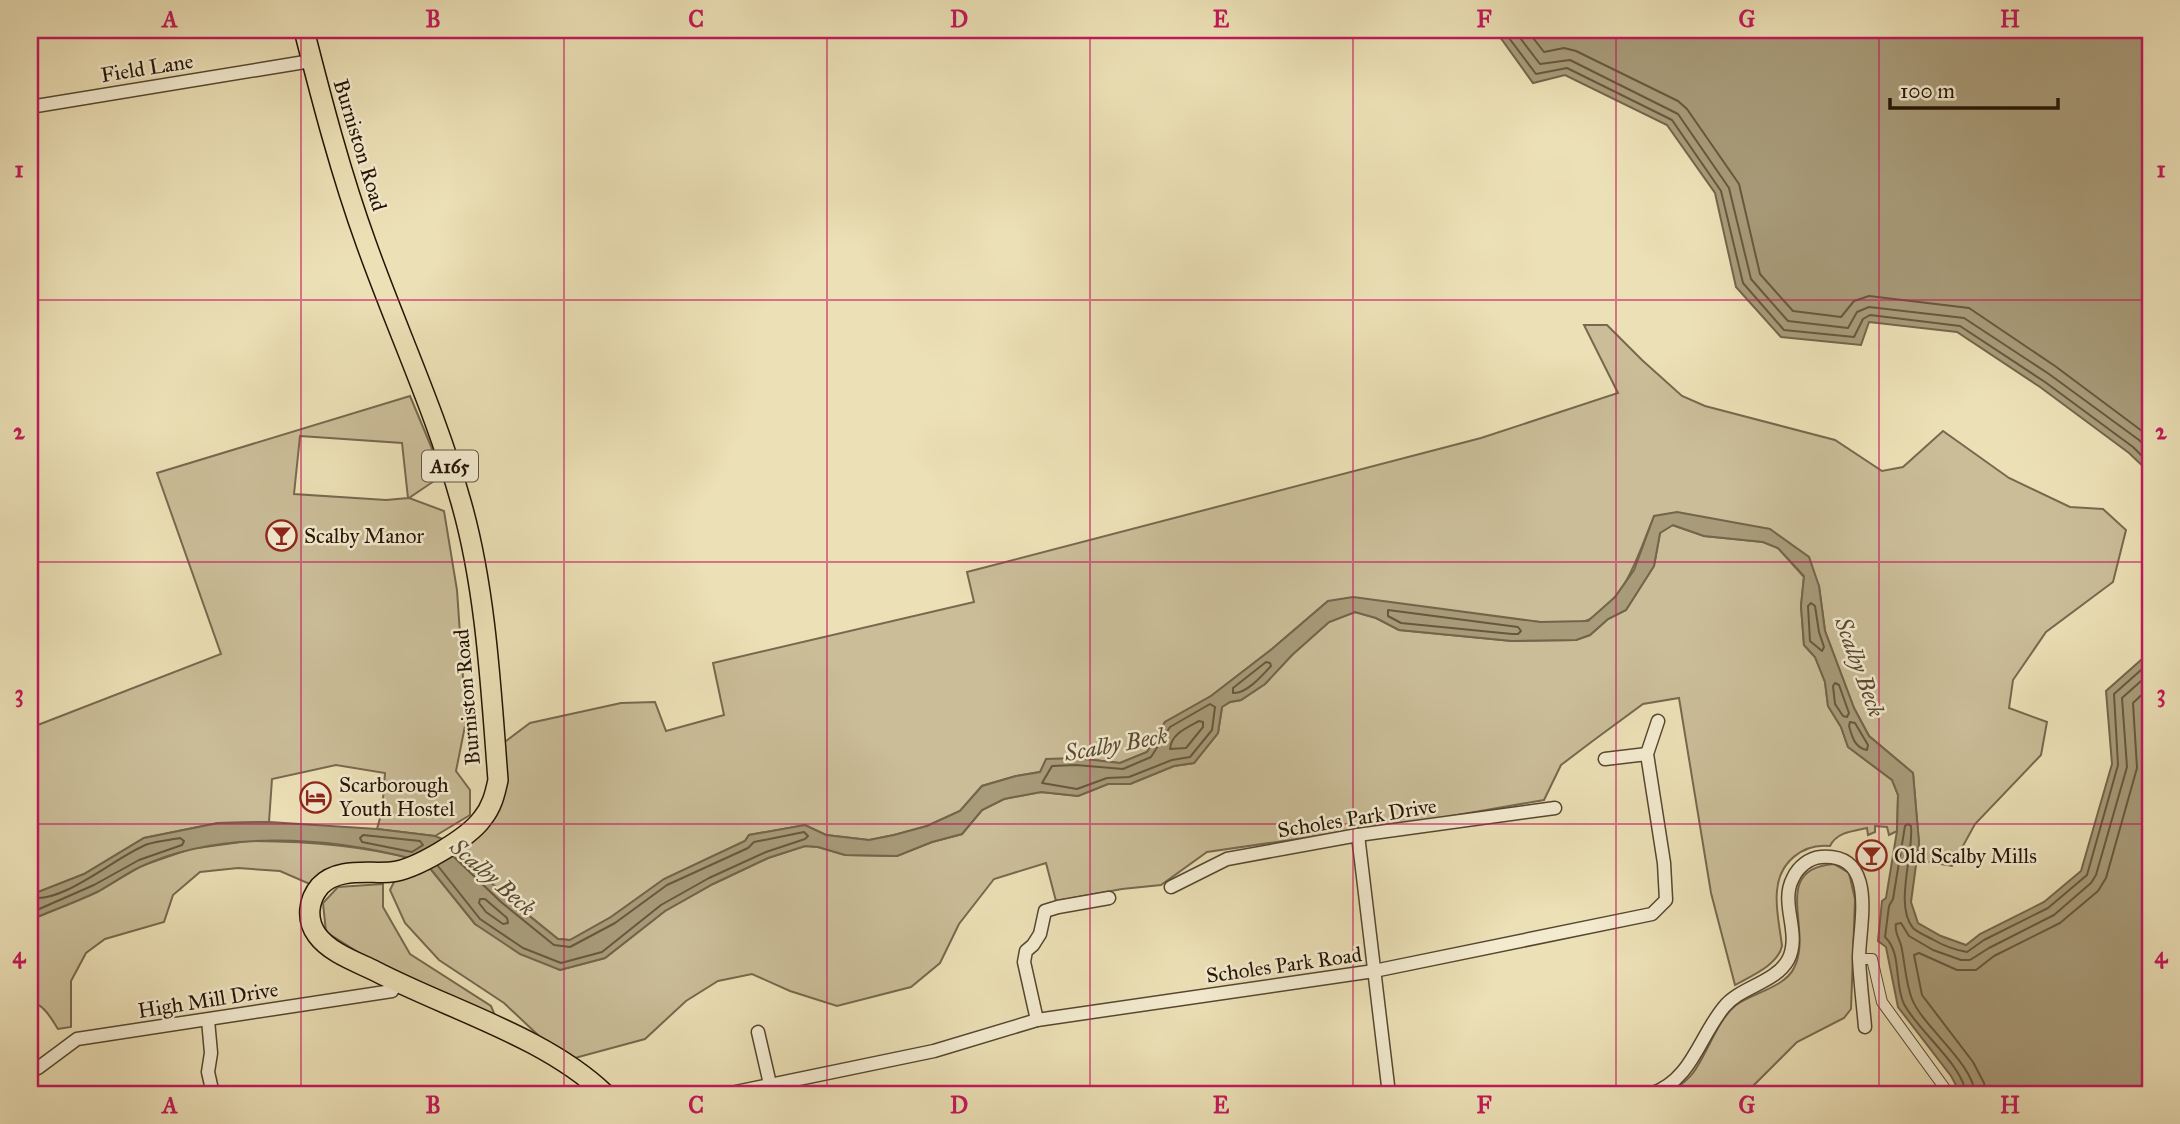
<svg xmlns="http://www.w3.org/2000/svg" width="2180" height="1124" font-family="'IM FELL Great Primer',serif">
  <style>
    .green { fill: #cabd98; stroke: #77684e; stroke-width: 2; fill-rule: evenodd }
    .water { fill: #a89b79; stroke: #73654a; stroke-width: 2 }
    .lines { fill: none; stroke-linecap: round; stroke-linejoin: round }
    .shore { stroke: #66583e; stroke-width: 2 }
    .pedestrian-casing { stroke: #564730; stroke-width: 12 }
    .minor-casing { stroke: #564730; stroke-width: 15 }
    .primary-casing { stroke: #241404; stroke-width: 22 }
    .pedestrian { stroke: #f3ebd0; stroke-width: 10 }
    .minor { stroke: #f3ebd0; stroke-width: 12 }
    .primary { stroke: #ece0b6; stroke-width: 19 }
    .grid { fill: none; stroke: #c2185b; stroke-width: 2; stroke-opacity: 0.55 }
    .labels { text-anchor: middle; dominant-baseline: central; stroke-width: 5; stroke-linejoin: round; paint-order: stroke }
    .shield { fill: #f3ebd0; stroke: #625441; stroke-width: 2 }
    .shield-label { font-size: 19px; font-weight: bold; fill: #241404 }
    .street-label { font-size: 21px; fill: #241404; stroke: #f3ebd0 }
    .poi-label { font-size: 21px; fill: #241404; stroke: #f3ebd0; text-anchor: start }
    .water-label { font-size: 23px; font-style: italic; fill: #594a33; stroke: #f3ebd0 }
    .neatline { fill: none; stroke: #c2185b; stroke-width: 2.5 }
    .grid-label { font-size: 23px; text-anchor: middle; font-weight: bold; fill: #c2185b }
  </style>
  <rect width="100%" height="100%" fill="#ece0b6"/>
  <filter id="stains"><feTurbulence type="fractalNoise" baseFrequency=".00286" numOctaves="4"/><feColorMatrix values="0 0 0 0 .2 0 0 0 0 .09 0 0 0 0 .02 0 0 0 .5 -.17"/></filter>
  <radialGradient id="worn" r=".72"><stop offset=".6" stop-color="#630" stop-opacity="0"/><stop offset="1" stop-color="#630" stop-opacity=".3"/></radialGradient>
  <!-- green -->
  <g class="green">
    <path d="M1584 325H1607L1642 360 1682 396 1705 406 1835 440 1882 471 1903 467 1943 431 2009 478 2070 507 2103 509 2126 530 2113 582 2046 632 2013 680 2009 708 2047 722 2041 755 1975 824 1952 866 1916 860 1919 843 1913 773 1869 736 1854 708 1825 631 1819 586 1769 529 1654 517C1637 555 1629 595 1590 619 1570 631 1453 611 1424 608 1392 604 1360 603 1328 601L1272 649 1211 696 1165 722 1147 752 1120 763 1076 758 1040 772 1016 776 982 786 960 811 927 826 894 835 869 840 826 835 805 825 749 835 745 841 664 879 611 917 570 940 558 939 506 897 453 846 479 833 502 744 530 723 621 703 655 702 666 731 724 715 713 663 974 602 967 572 1481 438 1618 393Z"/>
    <path d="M410 396 443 475 409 498 444 511 457 590 466 721 456 771 470 790V815L435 836 377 829 382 811 385 773 336 765 272 779 269 822 218 823 144 838 84 874 39 892 30 890V728L221 654 157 473ZM300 436 402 443 408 498 386 500 294 494Z"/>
    <path d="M1672 525 1704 536 1763 542 1778 548 1804 577 1801 606 1804 645 1815 657 1825 682 1828 706 1841 727 1848 747 1892 780 1898 795 1897 831 1889 835 1887 827 1875 826V832L1868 835 1867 828C1853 831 1837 832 1830 846 1802 843 1779 863 1777 891 1775 908 1780 928 1782 946 1778 965 1751 976 1735 985L1711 893 1679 698 1643 704 1594 740 1561 765 1544 800 1429 820 1207 852 1161 885 1122 889 1056 901 1046 863 994 879 959 924 940 963 911 987 837 1006 790 991 752 974 718 981 686 1001 645 1039 575 1058 539 1036 504 1003 439 960 405 923 390 890 395 880 425 862 475 924 560 970 605 958 665 911 713 884 768 858 805 846 818 847 845 855 897 856 932 842 962 834 982 810 1004 799 1041 792 1078 796 1108 784H1130L1174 766 1194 763 1218 733 1222 707 1230 702 1241 700 1265 684 1292 655 1329 622 1355 612 1376 618 1399 630 1512 641 1576 640 1590 635 1608 619 1626 610 1654 566 1660 533Z"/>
    <path d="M248 841C303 841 360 845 413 859L312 885 280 871 238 868 200 872 173 895 164 922 105 939 86 953 71 981V1027L58 1029C51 1018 43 1003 30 1002V920L97 892 141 866 190 849Z"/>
    <path d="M1834 864 1849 873 1855 899 1851 1009 1844 1018 1797 1042 1745 1094H1669C1677 1088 1687 1081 1693 1073 1707 1054 1718 1019 1736 1005 1753 993 1785 987 1794 968 1814 930 1769 869 1834 864Z"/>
    <polygon points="383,884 383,907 410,954 491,1006 496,1018 361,954 326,932 323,903 338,887"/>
  </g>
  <!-- water -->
  <g class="water">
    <polygon points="1495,30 2150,30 2150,473 2129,453 2040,387 1957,332 1869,322 1861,345 1781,337 1736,287 1715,193 1667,125 1565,75 1533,83"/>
    <polygon points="1677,512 1770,529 1809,557 1819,586 1825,631 1854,708 1869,736 1913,773 1919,843 1911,902 1918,923 1941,936 1966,945 1980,934 2044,902 2081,871 2112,764 2106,691 2150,652 2150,1094 1961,1094 1951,1076 1898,1007 1886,947 1878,941 1882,901 1886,898 1897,831 1898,795 1892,780 1848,747 1841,727 1828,706 1825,682 1815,657 1804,645 1801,606 1804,576 1778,548 1763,542 1704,536 1673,525 1660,533 1654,566 1626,610 1608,619 1590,635 1576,640 1512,641 1399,630 1376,618 1355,612 1329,622 1292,655 1265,684 1241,700 1230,702 1222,707 1218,733 1194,763 1174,766 1130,784 1108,784 1078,796 1041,792 1004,799 982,810 962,834 932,842 897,856 845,855 818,847 805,846 768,858 713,884 665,911 605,958 560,970 520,954 475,924 425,862 453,846 506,897 558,939 570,940 611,917 664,879 745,841 749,835 805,825 826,835 869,840 894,835 927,826 960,811 982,786 1016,776 1040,772 1046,759 1076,758 1120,763 1147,752 1165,722 1211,696 1272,649 1328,601 1353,597 1540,622 1588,621 1615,597 1634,570 1654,516"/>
    <path d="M269 822 377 829 435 836 445 840 413 859C330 837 220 829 140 867 126 874 113 883 99 891 77 902 53 910 30 920V890L38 892 84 874 144 838 218 823Z"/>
  </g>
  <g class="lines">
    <!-- shore -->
    <g class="shore">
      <polyline points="1503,30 1536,74 1567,68 1672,120 1721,191 1743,283 1784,330 1854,337 1863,319 1870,315 1960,326 2045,382 2133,447 2150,464"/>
      <polyline points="1514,30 1540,64 1570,60 1678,114 1729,188 1751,279 1788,321 1848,328 1857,312 1869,307 1964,318 2049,374 2139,440 2150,451"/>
      <polyline points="1527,30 1544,52 1564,48 1576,51 1678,101 1687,109 1739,184 1760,274 1793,311 1841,317 1854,301 1869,296 1969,308 2055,366 2150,437"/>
      <polygon points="1811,603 1815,606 1819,632 1824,647 1822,651 1810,641 1808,606"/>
      <polygon points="1388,610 1518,627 1521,631 1518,634 1512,634 1401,623 1388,616"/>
      <path d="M1266 662 1270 663 1271 666C1262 676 1246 694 1233 693V688Z"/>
      <polygon points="1835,683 1839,685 1849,713 1847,717 1843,716 1835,704 1833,686"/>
      <polygon points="1210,704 1215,707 1212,730 1190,757 1172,760 1129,777 1107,778 1077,789 1042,783 1052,766 1076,765 1123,769 1151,757 1170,727"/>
      <path d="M1199 721 1203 722V727L1186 748 1170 749C1171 734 1186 728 1199 721Z"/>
      <path d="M1850 722 1855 723 1868 745 1867 750C1855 748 1852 737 1849 726Z"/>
      <polygon points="363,835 420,841 423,845 412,852 362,842 360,838"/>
      <polyline points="438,866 480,919 523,948 561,963 602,952 661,905 709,878 766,852 805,839 808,836 804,832 754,842 748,848 667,885 615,923 570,947 554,945 501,902 454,857"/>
      <path d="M30 897C61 906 119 854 148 844 158 841 170 840 180 838L184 841 182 845 139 860 94 885 30 913"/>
      <polygon points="480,899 485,899 507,918 508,923 503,924 486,912 479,903"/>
      <path d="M1966 1094C1963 1065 1918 1031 1904 1004 1894 984 1902 953 1885 937L1889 906 1893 899 1905 826 1908 824 1911 826C1914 854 1894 905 1913 928 1917 932 1926 936 1932 939 1942 945 1955 950 1967 952L1984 940 2048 908 2087 875 2118 765 2114 694 2150 662"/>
      <path d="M1975 1094C1973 1063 1923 1027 1912 999 1906 984 1905 965 1902 950 1901 940 1894 934 1896 924L1901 923 1909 936 1933 950 1961 960H1970L1989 948 2054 915 2091 883 2096 875 2127 767 2122 698 2150 673"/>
      <polyline points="1986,1094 1984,1083 1973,1062 1922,995 1914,955 1919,953 1957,970 1976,970 1994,956 2060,923 2098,891 2106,878 2137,768 2133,703 2150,687"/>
    </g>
    <defs>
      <polyline id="pedestrian" points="1859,959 1872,959 1882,1002 1949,1094"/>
      <g id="minor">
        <polyline points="30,107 311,61"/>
        <polyline points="1605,759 1647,754"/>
        <polyline points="1358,835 1389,1094"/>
        <polyline points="1171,887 1227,859 1358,835 1555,808"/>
        <polyline points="208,1020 211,1053 208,1072 213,1094"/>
        <polyline points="1037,1020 1024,962 1026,951 1033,945 1040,934 1045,911 1058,907 1109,898"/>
        <polyline points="758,1032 770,1084"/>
        <polyline points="30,1071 38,1068 77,1039 392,991 396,982"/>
        <polyline points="726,1094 934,1051 1037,1020 1374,971 1652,914 1666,900 1664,863 1647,754 1658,721"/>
        <path d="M1651 1094C1692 1080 1699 1037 1724 1007 1740 987 1775 983 1788 960 1802 933 1779 904 1793 878 1798 867 1809 858 1821 857 1879 853 1859 925 1859 958 1860 981 1863 1004 1865 1027"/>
      </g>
      <path id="primary" d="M304 30C322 101 341 174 366 243 397 330 436 413 461 502 486 589 491 690 498 780 495 794 492 807 482 819 468 838 415 870 391 872 368 874 338 867 320 886 308 900 306 920 317 935 330 953 357 962 375 971 448 1009 546 1037 605 1094"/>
    </defs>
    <!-- pedestrian casing -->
    <use href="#pedestrian" class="pedestrian-casing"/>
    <!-- minor casing -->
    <use href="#minor" class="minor-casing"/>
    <!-- primary casing -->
    <use href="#primary" class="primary-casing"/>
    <!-- pedestrian -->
    <use href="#pedestrian" class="pedestrian"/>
    <!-- minor -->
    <use href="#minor" class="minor"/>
    <!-- primary -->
    <use href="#primary" class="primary"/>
  </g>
  <!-- grid -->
  <path class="grid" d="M301 30V1094M564 30V1094M827 30V1094M1090 30V1094M1353 30V1094M1616 30V1094M1879 30V1094M30 300H2150M30 562H2150M30 824H2150"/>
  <!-- icons -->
  <defs>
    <symbol id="bar-ring" viewBox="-11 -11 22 22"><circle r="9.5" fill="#f3ebd0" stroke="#8f2418" stroke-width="1.5"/><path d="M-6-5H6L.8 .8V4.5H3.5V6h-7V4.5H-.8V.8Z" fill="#8f2418"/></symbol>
    <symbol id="hotel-ring" viewBox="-11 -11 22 22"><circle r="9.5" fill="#f3ebd0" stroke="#8f2418" stroke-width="1.5"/><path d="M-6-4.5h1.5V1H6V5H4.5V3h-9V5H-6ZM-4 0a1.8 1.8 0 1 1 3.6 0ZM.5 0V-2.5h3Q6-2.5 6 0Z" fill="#8f2418"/></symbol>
  </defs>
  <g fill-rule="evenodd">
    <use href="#bar-ring" x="264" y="518" width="35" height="35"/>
    <use href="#hotel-ring" x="298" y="780" width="35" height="35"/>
    <use href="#bar-ring" x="1854" y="838" width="35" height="35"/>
  </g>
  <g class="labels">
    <!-- shield labels -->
    <rect class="shield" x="422" y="450.5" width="56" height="31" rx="5"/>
    <g class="shield-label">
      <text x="450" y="466">A165</text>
    </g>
    <!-- street labels -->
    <g class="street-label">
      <text transform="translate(147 68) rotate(-9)">Field Lane</text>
      <text transform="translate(360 145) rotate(73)">Burniston Road</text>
      <text transform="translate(467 697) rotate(-95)">Burniston Road</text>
      <text transform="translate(1357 818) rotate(-9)">Scholes Park Drive</text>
      <text transform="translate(1284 965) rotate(-8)">Scholes Park Road</text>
      <text transform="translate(208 1000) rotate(-9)">High Mill Drive</text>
    </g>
    <!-- poi labels -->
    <g class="poi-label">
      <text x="304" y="536">Scalby Manor</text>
      <text x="339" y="785">Scarborough<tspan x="339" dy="24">Youth Hostel</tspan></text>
      <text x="1894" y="856">Old Scalby Mills</text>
    </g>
    <!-- water labels -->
    <g class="water-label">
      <text transform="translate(1860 667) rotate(70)">Scalby Beck</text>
      <text transform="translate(1116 744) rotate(-10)">Scalby Beck</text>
      <text transform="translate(493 877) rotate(41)">Scalby Beck</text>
    </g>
  </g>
  <!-- margin -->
  <rect width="2180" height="1124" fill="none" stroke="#ece0b6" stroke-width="77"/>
  <!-- scale -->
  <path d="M1890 98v10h168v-10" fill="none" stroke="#241404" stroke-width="3.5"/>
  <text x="1900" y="98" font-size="21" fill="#241404" stroke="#f3ebd0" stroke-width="5" paint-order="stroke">100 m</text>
  <rect x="38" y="38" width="2104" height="1048" class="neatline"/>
  <g class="grid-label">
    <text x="170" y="27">A</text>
    <text x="433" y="27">B</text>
    <text x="696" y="27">C</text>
    <text x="959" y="27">D</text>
    <text x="1221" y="27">E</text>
    <text x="1484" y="27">F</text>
    <text x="1747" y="27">G</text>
    <text x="2010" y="27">H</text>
    <text x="19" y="177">1</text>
    <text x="2161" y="177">1</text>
    <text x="19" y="439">2</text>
    <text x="2161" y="439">2</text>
    <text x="19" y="701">3</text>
    <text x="2161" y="701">3</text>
    <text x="19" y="963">4</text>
    <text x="2161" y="963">4</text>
    <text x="170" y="1113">A</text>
    <text x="433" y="1113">B</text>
    <text x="696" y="1113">C</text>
    <text x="959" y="1113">D</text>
    <text x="1221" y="1113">E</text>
    <text x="1484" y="1113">F</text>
    <text x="1747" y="1113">G</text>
    <text x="2010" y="1113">H</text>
  </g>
  <rect width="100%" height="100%" filter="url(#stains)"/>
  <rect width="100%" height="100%" fill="url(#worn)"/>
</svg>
